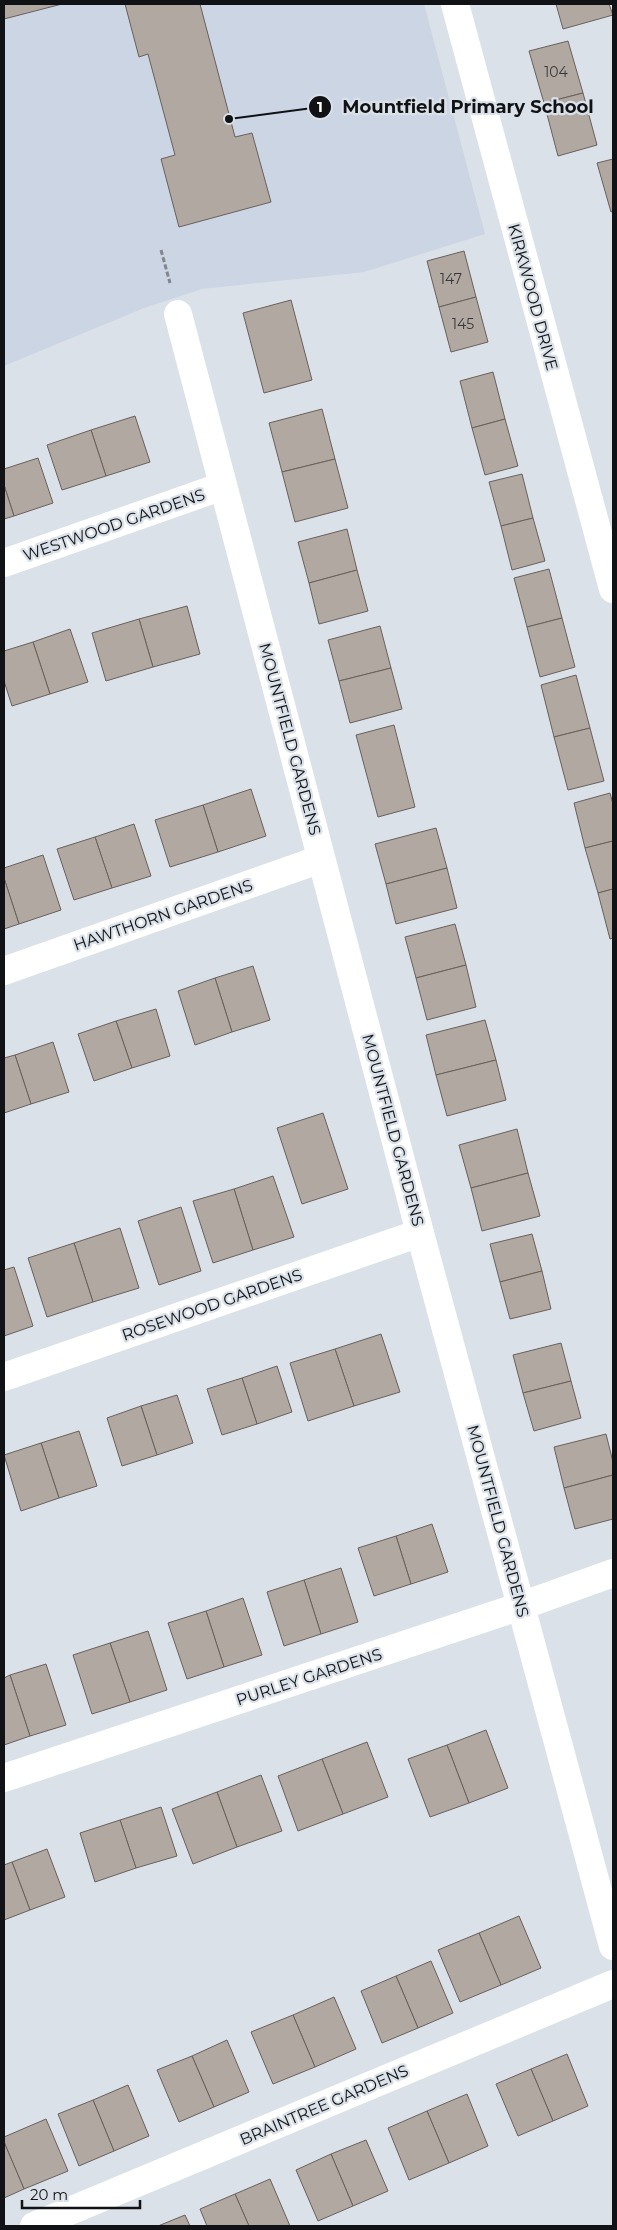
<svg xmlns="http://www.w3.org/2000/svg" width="617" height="2230" font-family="Montserrat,sans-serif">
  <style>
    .built { fill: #cbd5e4 }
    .building { fill: #b1a8a2; stroke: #68605b }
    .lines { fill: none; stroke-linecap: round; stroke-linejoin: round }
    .path { stroke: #83878d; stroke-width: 3; stroke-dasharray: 5 2.5; stroke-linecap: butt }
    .minor { stroke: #fff; stroke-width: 28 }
    .labels { text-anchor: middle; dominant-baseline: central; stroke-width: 4.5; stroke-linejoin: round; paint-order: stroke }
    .number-label { font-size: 14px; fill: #383838 }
    .street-label { font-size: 16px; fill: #101215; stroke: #dbe1e9 }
    .leader { fill: none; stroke: #101215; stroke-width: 2 }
    .callout-dot { fill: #101215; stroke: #dbe1e9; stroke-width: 2 }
    .mark-label { font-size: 15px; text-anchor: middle; font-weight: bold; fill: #fff }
    .callout-label { font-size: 18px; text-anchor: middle; font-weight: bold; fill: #101215; stroke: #dbe1e9; stroke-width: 4.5; stroke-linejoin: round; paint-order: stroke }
  </style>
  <rect width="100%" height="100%" fill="#dbe1e9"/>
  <!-- built -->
  <polygon class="built" points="4,4 424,4 485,234 364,272 202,289 144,308 4,366"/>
  <!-- building -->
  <g class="building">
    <polygon points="4,4 62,4 4,19"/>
    <polygon points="125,4 200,4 235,137 252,133 271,202 179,227 161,159 175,155 148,54 139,57"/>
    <polygon points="556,4 609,4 613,15 563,29"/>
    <polygon points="568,41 583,93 544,103 529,51"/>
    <polygon points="583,93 597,145 558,156 544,103"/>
    <polygon points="613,159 613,211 611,212 597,163"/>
    <polygon points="464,251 476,297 439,307 427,261"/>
    <polygon points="476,297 488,342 451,352 439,307"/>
    <polygon points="291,300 312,380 264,393 243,313"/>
    <polygon points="493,372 505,419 472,428 460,381"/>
    <polygon points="322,409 335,459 282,472 269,423"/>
    <polygon points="135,416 150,462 106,476 91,430"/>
    <polygon points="505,419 518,466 485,475 472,428"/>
    <polygon points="91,430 106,476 62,490 47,445"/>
    <polygon points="38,458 53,503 14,516 4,485 4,469"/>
    <polygon points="335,459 348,508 295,522 282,472"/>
    <polygon points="522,474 533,518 501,526 489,482"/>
    <polygon points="4,485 14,516 4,519"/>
    <polygon points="533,518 545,561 512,570 501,526"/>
    <polygon points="347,529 357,570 309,583 298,542"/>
    <polygon points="549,569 562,618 527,627 514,578"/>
    <polygon points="357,570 368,611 319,624 309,583"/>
    <polygon points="187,606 200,654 153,667 139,619"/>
    <polygon points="562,618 575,667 540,677 527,627"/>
    <polygon points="139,619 153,667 106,681 92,633"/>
    <polygon points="380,626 391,668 339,681 328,640"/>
    <polygon points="70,629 88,682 50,694 33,642"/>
    <polygon points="33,642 50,694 12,706 4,681 4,651"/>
    <polygon points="391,668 402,709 350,723 339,681"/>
    <polygon points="576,675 590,728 554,737 541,685"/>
    <polygon points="394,725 415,807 378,817 356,735"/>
    <polygon points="590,728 604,781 568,790 554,737"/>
    <polygon points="251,789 266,836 218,852 203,805"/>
    <polygon points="610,793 613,804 613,841 585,848 574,803"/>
    <polygon points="203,805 218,852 170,867 155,820"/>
    <polygon points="134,824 151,876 112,888 95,837"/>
    <polygon points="436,828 447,868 386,884 375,844"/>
    <polygon points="95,837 112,888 74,900 57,849"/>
    <polygon points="613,841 613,889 598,893 585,848"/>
    <polygon points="43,855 61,910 19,924 4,878 4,868"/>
    <polygon points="447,868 457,908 396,924 386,884"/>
    <polygon points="4,878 19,924 4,929"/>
    <polygon points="613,889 613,938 610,939 598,893"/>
    <polygon points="455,924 466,965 416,978 405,937"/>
    <polygon points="466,965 476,1007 427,1020 416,978"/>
    <polygon points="253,966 270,1020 232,1032 215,978"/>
    <polygon points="215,978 232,1032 195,1045 178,991"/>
    <polygon points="156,1009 170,1056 132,1068 116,1021"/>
    <polygon points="485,1020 496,1060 436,1075 426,1035"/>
    <polygon points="116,1021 132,1068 94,1081 78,1034"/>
    <polygon points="53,1042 69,1092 31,1104 15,1055"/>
    <polygon points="15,1055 31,1104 4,1113 4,1058"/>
    <polygon points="496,1060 506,1100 447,1116 436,1075"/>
    <polygon points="323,1113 348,1189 302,1204 277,1128"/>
    <polygon points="517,1129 528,1173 471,1188 459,1145"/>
    <polygon points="528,1173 540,1216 482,1231 471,1188"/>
    <polygon points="273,1176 294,1237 253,1250 234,1189"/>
    <polygon points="234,1189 253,1250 213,1263 193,1201"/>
    <polygon points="181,1207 201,1271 159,1285 138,1221"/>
    <polygon points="120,1228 139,1288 93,1302 74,1243"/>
    <polygon points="532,1234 542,1271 500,1282 490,1244"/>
    <polygon points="74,1243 93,1302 47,1317 28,1258"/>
    <polygon points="14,1267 33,1326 4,1336 4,1270"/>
    <polygon points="542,1271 551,1309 510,1319 500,1282"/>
    <polygon points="381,1334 400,1392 354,1406 335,1349"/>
    <polygon points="561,1343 571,1381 523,1393 513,1355"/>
    <polygon points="335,1349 354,1406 308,1421 290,1363"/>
    <polygon points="277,1366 292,1412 257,1424 242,1378"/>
    <polygon points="242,1378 257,1424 222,1435 207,1389"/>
    <polygon points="571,1381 581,1418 534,1431 523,1393"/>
    <polygon points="177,1395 193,1443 157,1455 141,1406"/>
    <polygon points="141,1406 157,1455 122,1466 107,1418"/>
    <polygon points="79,1431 97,1486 59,1498 41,1443"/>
    <polygon points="606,1434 613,1462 613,1475 564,1488 554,1447"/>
    <polygon points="41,1443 59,1498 21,1511 4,1455"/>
    <polygon points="613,1475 613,1519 575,1529 564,1488"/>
    <polygon points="432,1524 448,1572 411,1584 396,1536"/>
    <polygon points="396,1536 411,1584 374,1596 358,1548"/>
    <polygon points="341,1568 358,1622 321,1634 304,1580"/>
    <polygon points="304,1580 321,1634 284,1646 267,1592"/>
    <polygon points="243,1598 262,1655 224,1667 206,1611"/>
    <polygon points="206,1611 224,1667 187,1679 168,1623"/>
    <polygon points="148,1631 167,1690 130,1702 110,1643"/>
    <polygon points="110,1643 130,1702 92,1714 73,1655"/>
    <polygon points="46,1664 66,1725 30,1736 10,1675"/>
    <polygon points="10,1675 30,1736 4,1745 4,1678"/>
    <polygon points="486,1730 508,1788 469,1803 447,1745"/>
    <polygon points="367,1742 388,1797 343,1814 322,1759"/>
    <polygon points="447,1745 469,1803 430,1817 408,1759"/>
    <polygon points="322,1759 343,1814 298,1831 278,1776"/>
    <polygon points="261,1775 282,1831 237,1847 217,1792"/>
    <polygon points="217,1792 237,1847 193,1864 172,1809"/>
    <polygon points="161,1807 177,1856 136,1868 120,1820"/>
    <polygon points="120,1820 136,1868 95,1882 80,1833"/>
    <polygon points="47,1849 65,1897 30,1910 12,1862"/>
    <polygon points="12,1862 30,1910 4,1920 4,1865"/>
    <polygon points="519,1916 541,1968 501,1985 479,1933"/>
    <polygon points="479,1933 501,1985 460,2002 438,1950"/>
    <polygon points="431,1961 453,2013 418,2028 396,1976"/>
    <polygon points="396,1976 418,2028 382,2043 361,1991"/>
    <polygon points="334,1997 356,2049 315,2067 293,2015"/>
    <polygon points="293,2015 315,2067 273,2084 251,2032"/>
    <polygon points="227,2040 249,2092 214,2107 192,2056"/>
    <polygon points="567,2054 588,2106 553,2121 531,2069"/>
    <polygon points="192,2056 214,2107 179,2122 157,2070"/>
    <polygon points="531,2069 553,2121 518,2136 496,2084"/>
    <polygon points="128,2085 149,2136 114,2151 93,2100"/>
    <polygon points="467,2094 488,2146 449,2163 427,2111"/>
    <polygon points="93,2100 114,2151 79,2166 58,2114"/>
    <polygon points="427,2111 449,2163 409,2180 388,2128"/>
    <polygon points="46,2119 68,2171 24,2189 4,2142 4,2137"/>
    <polygon points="366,2140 388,2191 353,2206 331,2154"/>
    <polygon points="4,2142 24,2189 4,2198"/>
    <polygon points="331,2154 353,2206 318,2221 296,2170"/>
    <polygon points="270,2179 290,2226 249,2226 235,2194"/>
    <polygon points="235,2194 249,2226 207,2226 200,2209"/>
    <polygon points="185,2215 190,2226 158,2226"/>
  </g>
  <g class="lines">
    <!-- path -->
    <polyline class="path" points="161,250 170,283"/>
    <!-- minor -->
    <g class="minor">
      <polyline points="455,4 613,589"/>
      <polyline points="178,314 420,1233 613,1946"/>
      <polyline points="4,563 223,486"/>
      <polyline points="4,971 321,859"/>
      <polyline points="4,1377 420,1233"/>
      <polyline points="4,1778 521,1606 613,1573"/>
      <polyline points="34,2226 613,1984"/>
    </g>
  </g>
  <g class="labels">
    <!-- number labels -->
    <g class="number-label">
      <text x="556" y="72">104</text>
      <text x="451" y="279">147</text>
      <text x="463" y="324">145</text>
    </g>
    <!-- street labels -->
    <g class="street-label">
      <text transform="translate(533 297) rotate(75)">KIRKWOOD DRIVE</text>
      <text transform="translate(114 525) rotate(-19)">WESTWOOD GARDENS</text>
      <text transform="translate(290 739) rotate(75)">MOUNTFIELD GARDENS</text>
      <text transform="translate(163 915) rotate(-19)">HAWTHORN GARDENS</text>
      <text transform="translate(393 1130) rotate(75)">MOUNTFIELD GARDENS</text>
      <text transform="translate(212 1305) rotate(-19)">ROSEWOOD GARDENS</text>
      <text transform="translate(498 1521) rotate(75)">MOUNTFIELD GARDENS</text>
      <text transform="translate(309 1677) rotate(-18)">PURLEY GARDENS</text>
      <text transform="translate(324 2105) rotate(-23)">BRAINTREE GARDENS</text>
    </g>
  </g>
  <!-- callouts -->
  <path class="leader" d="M229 119L320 107"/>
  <g class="callout-dot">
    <circle cx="229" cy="119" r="5"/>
    <circle cx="320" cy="107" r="12"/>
  </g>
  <g class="mark-label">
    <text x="320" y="112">1</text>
  </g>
  <g class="callout-label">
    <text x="468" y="113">Mountfield Primary School</text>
  </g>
  <!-- border -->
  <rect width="617" height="2230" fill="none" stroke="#101215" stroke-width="10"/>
  <!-- scale -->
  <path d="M22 2200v8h118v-8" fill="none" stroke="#101215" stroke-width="2.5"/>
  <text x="30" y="2200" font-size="15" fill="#101215" stroke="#dbe1e9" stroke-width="4" paint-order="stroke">20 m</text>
</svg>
